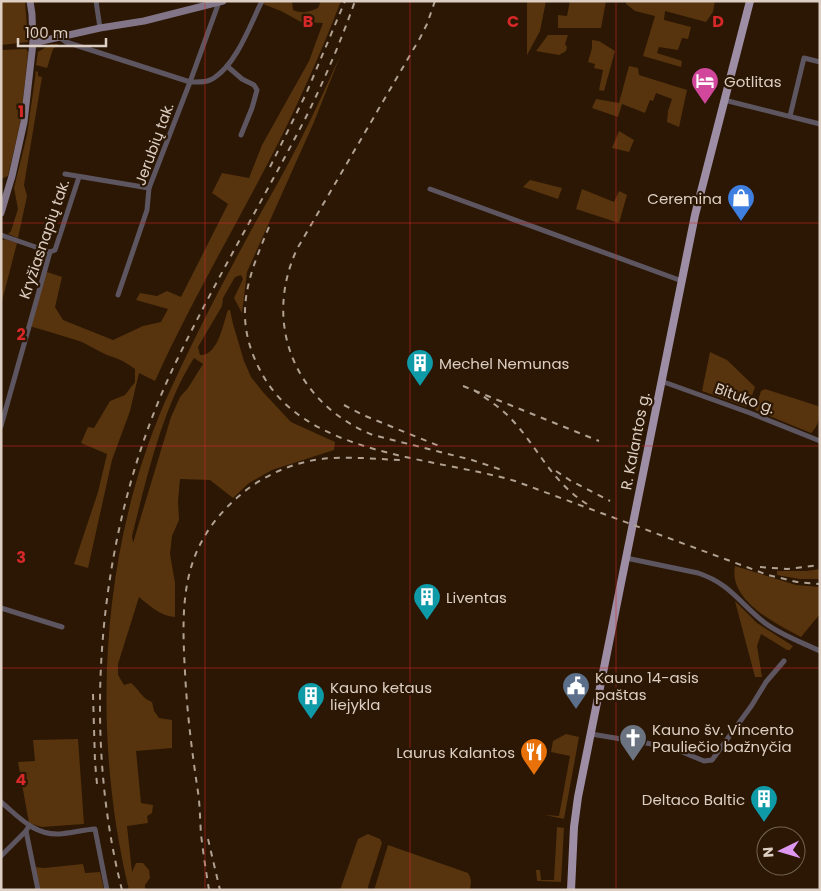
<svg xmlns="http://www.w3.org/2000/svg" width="821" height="891" font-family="Poppins,sans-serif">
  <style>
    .green { fill: #57340d; fill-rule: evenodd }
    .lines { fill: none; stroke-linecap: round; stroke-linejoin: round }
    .street { stroke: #5d5560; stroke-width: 5 }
    .secondary { stroke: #817587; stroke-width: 7 }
    .primary { stroke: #9e8ea5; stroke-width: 8 }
    .rail { stroke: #b1a193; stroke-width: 2; stroke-dasharray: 6 6; stroke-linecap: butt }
    .grid { fill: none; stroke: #d62828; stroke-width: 1; stroke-opacity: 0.55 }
    .labels { text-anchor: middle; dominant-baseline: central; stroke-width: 4.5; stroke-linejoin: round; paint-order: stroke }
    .poi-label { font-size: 15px; fill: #ddcfc3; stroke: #2b1704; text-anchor: start }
    .street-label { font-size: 15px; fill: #ddcfc3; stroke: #2b1704 }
    .grid-label { font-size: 16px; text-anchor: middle; font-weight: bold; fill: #d62828; stroke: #2b1704; stroke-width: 4.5; stroke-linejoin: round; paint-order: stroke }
  </style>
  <rect width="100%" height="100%" fill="#2b1704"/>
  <!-- green -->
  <g class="green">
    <polygon points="1,1 25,1 28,42 1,45"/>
    <path d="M264 1H292L293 10C302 14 309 12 318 8L321 1H333L334 3 335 1H341C320 55 296 109 269 161 231 234 189 306 155 381L139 373 130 411 112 460 88 568 74 564 98 492 107 454 81 443 88 427 94 428 110 401 125 395 135 382V369C124 361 119 359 107 355 98 351 90 346 82 342 64 336 47 331 29 326L44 271 62 277 55 307 63 320 113 340 143 326 161 322 168 309 136 300 140 293 157 296 167 291 181 297 228 204 212 193 222 173 249 178 262 145 309 61 323 23 301 22 281 11 263 4Z"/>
    <polygon points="527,1 546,1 540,31 527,55"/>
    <polygon points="570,1 606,1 601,28 558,28 558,15 567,16"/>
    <polygon points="626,1 715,1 713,12 706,22 665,11 664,20 691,27 688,39 682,38 678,50 659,47 657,53 682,61 681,67 643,56 655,16 635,11 626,4"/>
    <polygon points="548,35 568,35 565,44 567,47 566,51 559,55 536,51"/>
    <polygon points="592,40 599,41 615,51 604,91 599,90 603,70 594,68 595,64 588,62 592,48"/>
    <polygon points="51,44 59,44 53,49 47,68 36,65 38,52"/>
    <polygon points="26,49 28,52 21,119 8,176 1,179 1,50"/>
    <path d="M341 54 314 122 247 272 242 313 234 298 243 279 241 275 235 277 223 298 222 306 198 347 200 355C218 356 223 324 228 310H230L233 324 244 361 251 377 262 391 291 422 335 442 334 450 272 470 249 483 233 498 210 480 180 479 178 501 179 520 172 536 170 554 175 583V617C160 616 150 606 139 597L118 664V675L124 685 131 683C139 689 141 698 152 702L154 711 159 718 172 720V748L136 751 141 803 153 805 152 813 147 816 148 823 127 826 132 872 136 863H143L149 870 150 878 145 885V890H129C91 733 100 553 164 404 191 343 222 284 254 225 269 198 285 171 299 143 314 114 327 84 341 54ZM194 358 203 364 188 388 180 397 171 417 133 543 132 536C146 480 163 406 194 358Z"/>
    <polygon points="629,66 638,68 639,75 687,90 679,127 667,122 668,111 672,99 656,93 653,101 650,100 645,113 622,104 618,117 592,108 596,99 619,103"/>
    <polygon points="36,71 38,72 38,76 42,77 24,185 27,196 18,238 8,234 11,231 18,209 14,188 27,135"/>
    <polygon points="619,131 634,140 629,152 612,148"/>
    <polygon points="530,180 562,188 558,199 523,187"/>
    <polygon points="582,189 614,202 619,191 627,195 619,223 576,209"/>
    <polygon points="5,239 17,243 1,305 1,241"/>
    <polygon points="710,352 727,360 755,387 749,404 746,407 702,391"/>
    <path d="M765 389 818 406C820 416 819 426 811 433L755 410 761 391Z"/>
    <path d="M735 566 796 585 820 587V614L801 637C776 624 728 600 735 566Z"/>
    <polygon points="820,569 820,579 800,579 777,575 777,571 806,571"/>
    <polygon points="735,601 757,623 793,646 790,650 787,650 761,634 757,646 762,677 755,677"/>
    <polygon points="566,734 579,737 564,819 545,815 559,816 570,756 551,752 553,741"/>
    <polygon points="78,739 84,824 42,827 29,823 18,762 35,761 33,740"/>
    <polygon points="557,827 564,828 561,882 537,881 536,870 540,870 541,880 554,880"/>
    <polygon points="368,834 380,839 382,843 367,890 340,890 358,839"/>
    <path d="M388 845 468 873C472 879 471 883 470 890H374Z"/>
    <polygon points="83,864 85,873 100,872 104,890 38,890 34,867 44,868"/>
  </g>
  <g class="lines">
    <!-- street -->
    <g class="street">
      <polyline points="96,1 100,28"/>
      <path d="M62 36V39L66 42 190 82C198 82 207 83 214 78 237 63 250 25 262 1"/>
      <polyline points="227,66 242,79 254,85 257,90 252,108 241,135"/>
      <polyline points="724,100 820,124"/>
      <polyline points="790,116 804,58 820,62"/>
      <polyline points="65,174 149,188"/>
      <polyline points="430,189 682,281"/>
      <polyline points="1,235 50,252"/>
      <polyline points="118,295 147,210 149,188 190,82 219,2"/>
      <polyline points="661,381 750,413 820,441"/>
      <polyline points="1,426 50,252 55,250 79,177"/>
      <path d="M626 558 698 573C731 584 739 603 765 623 781 635 801 642 820 651"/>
      <polyline points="1,608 62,627"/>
      <polyline points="591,734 670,747 704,761 712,760 752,705 766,682 784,661"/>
      <path d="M1 802C19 817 34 835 59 834 71 833 83 830 95 829L107 890"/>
      <polyline points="29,826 26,831 38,890"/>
      <polyline points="1,856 26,831"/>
    </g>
    <!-- secondary -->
    <g class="secondary">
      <polyline points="30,1 32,14 33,43"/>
      <polyline points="1,213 12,176 24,122 33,43 100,28 144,21 223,1"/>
    </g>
    <!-- primary -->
    <polyline class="primary" points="571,890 574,827 578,797 695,215 750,1"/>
    <!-- rail -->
    <g class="rail">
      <path d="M435 1 427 24 420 38 297 249C262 325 296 404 373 435L472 460 505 471"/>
      <polyline points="270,167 306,94 345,1"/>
      <path d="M269 227C247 279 232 318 261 372 305 456 434 457 515 481L768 575 797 582 820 584"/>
      <polyline points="463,386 599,441"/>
      <path d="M474 390C488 400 503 409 514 422 540 451 552 482 587 504"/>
      <polyline points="344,405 363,415 439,446"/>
      <polyline points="556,471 571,481 610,501"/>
      <polyline points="760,567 787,569 820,565"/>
      <polyline points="93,694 95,762 97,784"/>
      <polyline points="208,839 220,890"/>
      <path d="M122 890C79 721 100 519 176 362 216 279 263 200 305 119 324 81 341 41 355 1"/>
      <path d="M209 890C206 871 203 852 201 834 200 820 200 806 198 792 192 752 187 713 185 672 181 601 181 546 239 496 262 476 291 463 321 459 347 456 374 459 400 460"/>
    </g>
  </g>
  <!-- grid -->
  <path class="grid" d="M205 1V890M410 1V890M616 1V890M1 223H820M1 446H820M1 668H820"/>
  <!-- icons -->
  <defs>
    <symbol id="hotel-pin" viewBox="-11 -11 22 30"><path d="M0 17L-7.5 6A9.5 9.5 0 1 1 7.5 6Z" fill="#d1479c" stroke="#2b1704"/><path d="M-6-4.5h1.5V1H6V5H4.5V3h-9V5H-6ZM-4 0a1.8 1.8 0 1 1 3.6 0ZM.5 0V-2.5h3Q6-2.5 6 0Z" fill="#fff"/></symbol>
    <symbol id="shop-pin" viewBox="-11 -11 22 30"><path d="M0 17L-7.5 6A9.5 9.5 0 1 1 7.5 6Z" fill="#3f7fe0" stroke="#2b1704"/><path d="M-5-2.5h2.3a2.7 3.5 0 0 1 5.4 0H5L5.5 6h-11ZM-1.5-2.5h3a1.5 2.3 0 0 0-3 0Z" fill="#fff"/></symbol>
    <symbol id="building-pin" viewBox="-11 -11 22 30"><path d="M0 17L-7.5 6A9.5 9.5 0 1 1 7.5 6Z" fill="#0f9aa8" stroke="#2b1704"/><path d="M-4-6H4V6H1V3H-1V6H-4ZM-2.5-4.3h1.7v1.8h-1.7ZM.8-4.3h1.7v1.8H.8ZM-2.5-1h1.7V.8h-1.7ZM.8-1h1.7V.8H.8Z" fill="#fff"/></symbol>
    <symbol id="civic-pin" viewBox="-11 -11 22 30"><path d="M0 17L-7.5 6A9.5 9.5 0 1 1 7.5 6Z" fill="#5c6f8a" stroke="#2b1704"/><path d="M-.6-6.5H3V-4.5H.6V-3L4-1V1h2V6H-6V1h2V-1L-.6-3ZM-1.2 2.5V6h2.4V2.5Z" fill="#fff"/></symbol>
    <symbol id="church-pin" viewBox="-11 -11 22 30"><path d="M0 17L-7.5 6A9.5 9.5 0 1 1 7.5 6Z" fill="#6b7280" stroke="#2b1704"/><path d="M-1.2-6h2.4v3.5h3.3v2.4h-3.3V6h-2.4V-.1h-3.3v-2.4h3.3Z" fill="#fff"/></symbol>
    <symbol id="restaurant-pin" viewBox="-11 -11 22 30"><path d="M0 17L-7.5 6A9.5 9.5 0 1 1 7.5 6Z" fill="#e8710a" stroke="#2b1704"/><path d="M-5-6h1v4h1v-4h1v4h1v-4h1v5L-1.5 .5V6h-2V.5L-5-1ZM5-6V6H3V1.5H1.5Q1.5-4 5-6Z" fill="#fff"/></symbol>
  </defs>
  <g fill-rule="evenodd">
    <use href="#hotel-pin" x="689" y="65" width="32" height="43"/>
    <use href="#shop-pin" x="725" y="182" width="32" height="43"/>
    <use href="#building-pin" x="404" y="347" width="32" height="43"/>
    <use href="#building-pin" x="411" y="581" width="32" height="43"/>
    <use href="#civic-pin" x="560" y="670" width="32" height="43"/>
    <use href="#building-pin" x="295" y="680" width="32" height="43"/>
    <use href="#church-pin" x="617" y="722" width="32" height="43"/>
    <use href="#restaurant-pin" x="518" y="736" width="32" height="43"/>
    <use href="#building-pin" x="748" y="783" width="32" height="43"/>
  </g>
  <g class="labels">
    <!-- poi labels -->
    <g class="poi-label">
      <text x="724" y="81">Gotlitas</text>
      <text x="722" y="198" text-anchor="end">Ceremina</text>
      <text x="439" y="363">Mechel Nemunas</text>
      <text x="446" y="597">Liventas</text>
      <text x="595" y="677">Kauno 14-asis<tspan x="595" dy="17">paštas</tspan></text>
      <text x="330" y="687">Kauno ketaus<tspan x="330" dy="17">liejykla</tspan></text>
      <text x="652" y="729">Kauno šv. Vincento<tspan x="652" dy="17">Pauliečio bažnyčia</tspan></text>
      <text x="515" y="752" text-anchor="end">Laurus Kalantos</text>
      <text x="745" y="799" text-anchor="end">Deltaco Baltic</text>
    </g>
    <!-- street labels -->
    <g class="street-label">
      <text transform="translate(154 144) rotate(-70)">Jerubių tak.</text>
      <text transform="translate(44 239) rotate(-71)">Kryžiasnapių tak.</text>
      <text transform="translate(745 398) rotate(20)">Bituko g.</text>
      <text transform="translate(635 441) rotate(-79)">R. Kalantos g.</text>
    </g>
  </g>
  <g class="grid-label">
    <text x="308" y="27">B</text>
    <text x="513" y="27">C</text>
    <text x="718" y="27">D</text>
    <text x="21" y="117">1</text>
    <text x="21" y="340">2</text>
    <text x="21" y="563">3</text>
    <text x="21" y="785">4</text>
  </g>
  <!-- border -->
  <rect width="821" height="891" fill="none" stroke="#ddcfc3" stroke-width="5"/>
  <!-- north arrow -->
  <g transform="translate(781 851) rotate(265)"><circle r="24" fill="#2b1704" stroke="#726150"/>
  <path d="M0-4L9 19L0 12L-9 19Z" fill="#df98f1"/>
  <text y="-8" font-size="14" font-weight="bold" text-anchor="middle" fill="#ddcfc3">N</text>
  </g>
  <!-- scale -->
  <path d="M18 38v8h88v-8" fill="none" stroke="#ddcfc3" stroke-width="2.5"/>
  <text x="25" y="38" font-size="15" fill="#ddcfc3" stroke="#2b1704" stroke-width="4" paint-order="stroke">100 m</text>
</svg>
